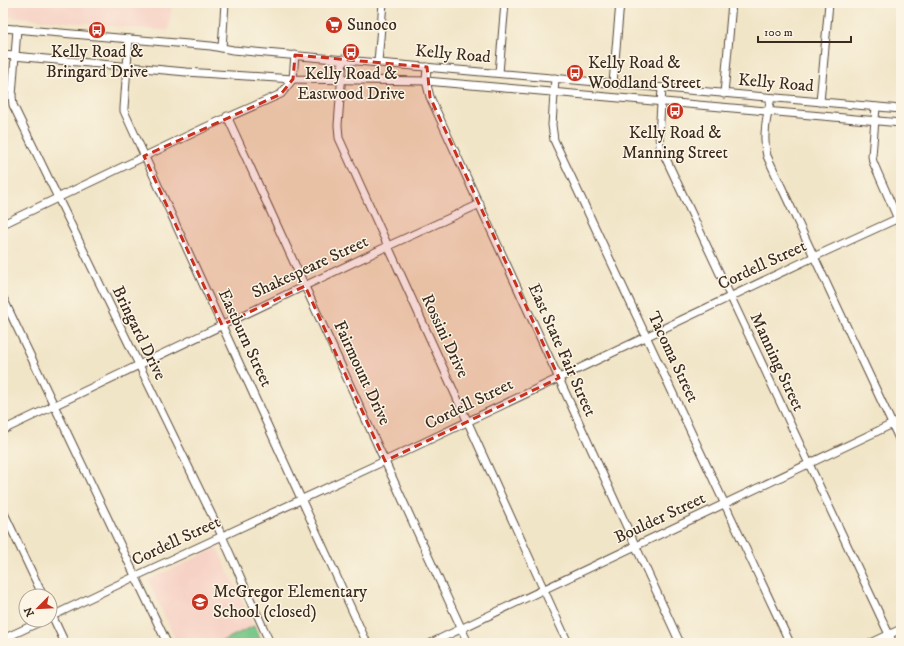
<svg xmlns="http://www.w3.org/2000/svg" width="904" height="646" font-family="'IM FELL DW Pica',serif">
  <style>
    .built { fill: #f6d1c5 }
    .green { fill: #78c889; stroke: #5a7954 }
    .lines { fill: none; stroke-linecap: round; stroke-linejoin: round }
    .minor-casing { stroke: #564637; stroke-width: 9 }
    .minor { stroke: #fff; stroke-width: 7 }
    .marked { fill: #c8321e; fill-opacity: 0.2; stroke: #c8321e; stroke-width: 3; stroke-dasharray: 8 5; stroke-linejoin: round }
    .labels { text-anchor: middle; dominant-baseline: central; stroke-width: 3; stroke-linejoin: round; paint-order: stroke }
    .poi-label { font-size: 17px; fill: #3b2a1e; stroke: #fcf5e5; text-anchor: start }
    .street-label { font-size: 17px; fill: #3b2a1e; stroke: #fcf5e5 }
  </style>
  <rect width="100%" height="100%" fill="#fcf5e5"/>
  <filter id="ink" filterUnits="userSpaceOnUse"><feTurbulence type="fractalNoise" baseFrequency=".025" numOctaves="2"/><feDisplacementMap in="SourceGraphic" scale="8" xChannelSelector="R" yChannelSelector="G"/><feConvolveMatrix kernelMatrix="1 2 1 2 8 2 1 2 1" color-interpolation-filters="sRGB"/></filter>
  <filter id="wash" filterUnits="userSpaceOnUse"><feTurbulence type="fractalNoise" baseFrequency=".012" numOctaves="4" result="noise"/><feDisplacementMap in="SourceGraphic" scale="16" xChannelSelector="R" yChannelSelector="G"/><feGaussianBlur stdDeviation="0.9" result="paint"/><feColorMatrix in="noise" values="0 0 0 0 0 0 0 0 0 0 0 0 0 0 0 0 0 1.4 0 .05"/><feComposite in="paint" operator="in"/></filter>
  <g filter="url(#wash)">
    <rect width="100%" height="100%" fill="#f1e5c7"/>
    <!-- built -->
    <g class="built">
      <polygon points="3,3 172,3 169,31 3,16"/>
      <polygon points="217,548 254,626 218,643 177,643 148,580"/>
    </g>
    <!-- green -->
    <polygon class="green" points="254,626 262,643 218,643"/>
  </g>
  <g filter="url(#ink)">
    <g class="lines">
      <defs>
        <g id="minor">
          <polyline points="3,28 211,46 233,50 901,109"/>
          <polyline points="17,29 12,96 13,105 222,536 270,643"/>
          <polyline points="129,39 124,108 124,111 367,643"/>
          <polyline points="222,48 225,3"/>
          <polyline points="3,55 186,72 293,79 426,81 901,123"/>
          <polyline points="343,59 338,125 339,138 568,643"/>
          <polyline points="378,62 383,3"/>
          <polyline points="427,67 426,81 430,97 680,643"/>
          <polyline points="499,73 505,3"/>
          <polyline points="555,78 552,125 554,140 790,643"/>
          <polyline points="613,83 620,3"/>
          <polyline points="662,88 659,136 660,146 893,643"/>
          <polyline points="724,94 732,3"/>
          <path d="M771 98C767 115 762 138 767 156L901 443"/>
          <polyline points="820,102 829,3"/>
          <polyline points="876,107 872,156 873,162 901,226"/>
          <polyline points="227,116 468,643"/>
          <polyline points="3,224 206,127 281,94 293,79 295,55"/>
          <polyline points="3,298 167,643"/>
          <polyline points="3,430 388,246 480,204"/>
          <polyline points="3,511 43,596"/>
          <polyline points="50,611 65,643"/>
          <polyline points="50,617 136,576 391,458 820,254 901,217"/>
          <polyline points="3,639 44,620"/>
          <polyline points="431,643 901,420"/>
          <polyline points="871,643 901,629"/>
        </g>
      </defs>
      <!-- minor casing -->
      <use href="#minor" class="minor-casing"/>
      <!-- minor -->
      <use href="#minor" class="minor"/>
    </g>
  </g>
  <!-- marked area -->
  <path class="marked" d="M295 55 427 67 430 97 559 378 385 461 305 286 222 325 144 156 281 94 293 79Z"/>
  <!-- icons -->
  <defs>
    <symbol id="supermarket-disc" viewBox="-11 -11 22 22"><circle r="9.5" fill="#c8321e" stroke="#fcf5e5"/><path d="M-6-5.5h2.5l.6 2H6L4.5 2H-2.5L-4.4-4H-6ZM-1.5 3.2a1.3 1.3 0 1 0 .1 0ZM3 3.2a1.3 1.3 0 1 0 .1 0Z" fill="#fff"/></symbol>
    <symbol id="bus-disc" viewBox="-11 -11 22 22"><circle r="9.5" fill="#c8321e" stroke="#fcf5e5"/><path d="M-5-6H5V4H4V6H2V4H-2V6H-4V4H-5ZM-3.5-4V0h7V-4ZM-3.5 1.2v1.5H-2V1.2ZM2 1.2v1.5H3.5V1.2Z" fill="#fff"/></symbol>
    <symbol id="school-disc" viewBox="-11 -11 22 22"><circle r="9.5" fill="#c8321e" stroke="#fcf5e5"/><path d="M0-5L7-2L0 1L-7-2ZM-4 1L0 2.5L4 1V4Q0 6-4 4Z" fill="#fff"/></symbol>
  </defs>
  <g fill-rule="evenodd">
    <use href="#supermarket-disc" x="324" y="15" width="20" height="20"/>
    <use href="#bus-disc" x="87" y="20" width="20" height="20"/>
    <use href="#bus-disc" x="341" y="42" width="20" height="20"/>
    <use href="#bus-disc" x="565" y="63" width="20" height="20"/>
    <use href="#bus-disc" x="665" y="101" width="20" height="20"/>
    <use href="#school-disc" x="190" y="592" width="20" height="20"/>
  </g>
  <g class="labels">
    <!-- poi labels -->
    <g class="poi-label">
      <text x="347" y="25">Sunoco</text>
      <text x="97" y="52" text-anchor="middle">Kelly Road &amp;<tspan x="97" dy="20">Bringard Drive</tspan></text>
      <text x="588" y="63">Kelly Road &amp;<tspan x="588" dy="20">Woodland Street</tspan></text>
      <text x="351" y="74" text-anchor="middle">Kelly Road &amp;<tspan x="351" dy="20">Eastwood Drive</tspan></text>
      <text x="675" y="133" text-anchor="middle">Kelly Road &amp;<tspan x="675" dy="20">Manning Street</tspan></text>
      <text x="213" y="592">McGregor Elementary<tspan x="213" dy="20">School (closed)</tspan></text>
    </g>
    <!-- street labels -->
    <g class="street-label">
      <text transform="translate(453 54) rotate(5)">Kelly Road</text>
      <text transform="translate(776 83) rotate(5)">Kelly Road</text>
      <text transform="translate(762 265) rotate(-25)">Cordell Street</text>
      <text transform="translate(310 267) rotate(-25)">Shakespeare Street</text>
      <text transform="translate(139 333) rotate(64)">Bringard Drive</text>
      <text transform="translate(445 336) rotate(65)">Rossini Drive</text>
      <text transform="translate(245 338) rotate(65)">Eastburn Street</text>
      <text transform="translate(562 350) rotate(66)">East State Fair Street</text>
      <text transform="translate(673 357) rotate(65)">Tacoma Street</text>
      <text transform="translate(777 362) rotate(65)">Manning Street</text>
      <text transform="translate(362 373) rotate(65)">Fairmount Drive</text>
      <text transform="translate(469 404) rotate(-26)">Cordell Street</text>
      <text transform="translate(660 518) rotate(-25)">Boulder Street</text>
      <text transform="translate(176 541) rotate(-25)">Cordell Street</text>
    </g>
  </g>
  <!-- margin -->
  <rect width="904" height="646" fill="none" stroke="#fcf5e5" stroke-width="16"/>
  <!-- north arrow -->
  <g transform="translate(38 608) rotate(246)"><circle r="19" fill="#fcf5e5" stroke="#afa495"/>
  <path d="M0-3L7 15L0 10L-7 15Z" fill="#c8321e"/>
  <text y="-6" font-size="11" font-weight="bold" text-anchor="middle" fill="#3b2a1e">N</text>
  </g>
  <!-- scale -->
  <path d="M758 36v6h93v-6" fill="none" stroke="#3b2a1e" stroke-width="2"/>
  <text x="764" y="36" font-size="12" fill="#3b2a1e" stroke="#fcf5e5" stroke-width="3" paint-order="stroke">100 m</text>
</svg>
